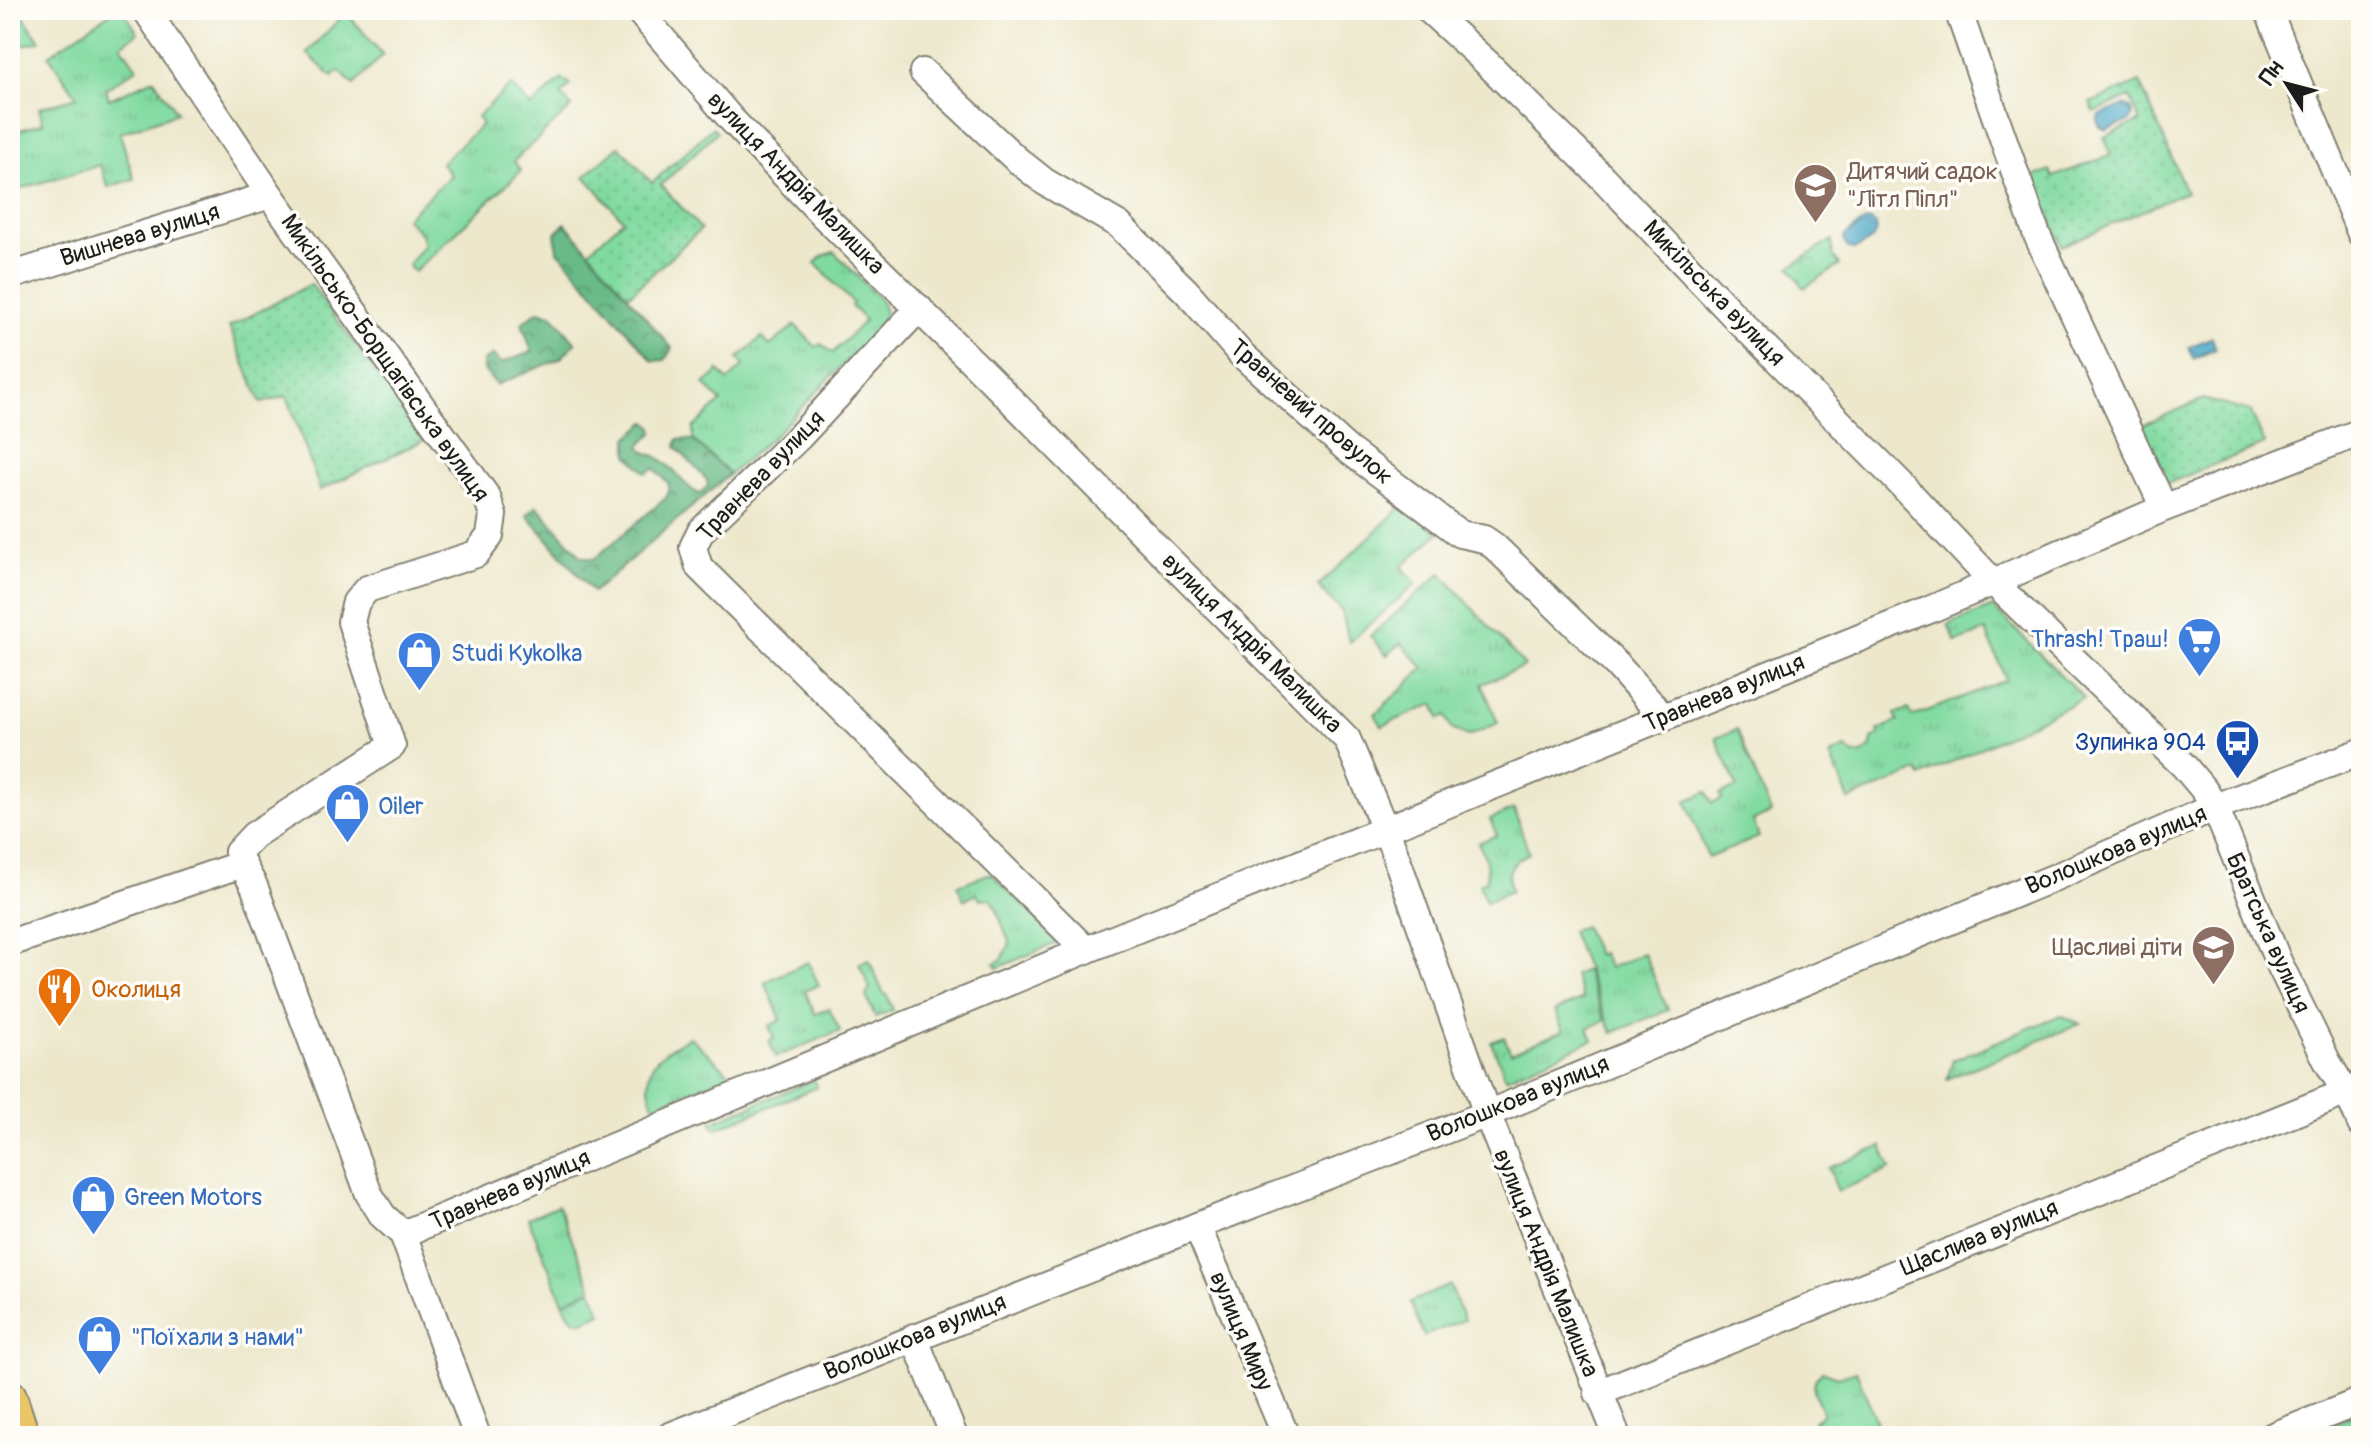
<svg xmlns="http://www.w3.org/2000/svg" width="2371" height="1446" font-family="Pangolin,sans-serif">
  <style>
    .grass { fill: url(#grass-tufts); stroke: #4e7b5e; stroke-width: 2 }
    .forest { fill: url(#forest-crowns); stroke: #426b51; stroke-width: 2 }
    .park { fill: url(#park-crowns); stroke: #4e7b5e; stroke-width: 2 }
    .garden { fill: url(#garden-dots); stroke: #4e7b5e; stroke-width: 2 }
    .water { fill: url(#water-waves); stroke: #326171; stroke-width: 2 }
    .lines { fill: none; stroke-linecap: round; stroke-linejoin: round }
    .minor-casing { stroke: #848274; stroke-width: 30 }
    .major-casing { stroke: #848274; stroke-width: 36 }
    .minor { stroke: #fff; stroke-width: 26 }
    .major { stroke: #ebc669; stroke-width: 32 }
    .labels { text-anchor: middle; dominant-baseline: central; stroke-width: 7; stroke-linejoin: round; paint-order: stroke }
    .education-label { font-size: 24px; fill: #785e54; stroke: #fdfcf7; text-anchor: start }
    .street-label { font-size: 24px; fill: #1c1c1c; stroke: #fdfcf7 }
    .shop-label { font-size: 24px; fill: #366cbe; stroke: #fdfcf7; text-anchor: start }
    .transit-label { font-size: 24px; fill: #164399; stroke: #fdfcf7; text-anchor: end }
    .food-label { font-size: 24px; fill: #c56008; stroke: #fdfcf7; text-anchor: start }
  </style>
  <defs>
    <pattern id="grass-tufts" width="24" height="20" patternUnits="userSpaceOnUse" patternTransform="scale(2)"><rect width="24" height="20" fill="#81daa0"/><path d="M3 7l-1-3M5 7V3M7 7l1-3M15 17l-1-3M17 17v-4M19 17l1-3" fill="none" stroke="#6fba89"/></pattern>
    <pattern id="forest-crowns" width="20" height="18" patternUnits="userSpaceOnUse" patternTransform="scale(2)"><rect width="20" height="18" fill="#68ba86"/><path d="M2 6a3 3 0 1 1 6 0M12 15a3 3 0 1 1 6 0" fill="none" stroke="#55966d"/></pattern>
    <pattern id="park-crowns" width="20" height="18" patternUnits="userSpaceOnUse" patternTransform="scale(2)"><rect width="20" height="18" fill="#81daa0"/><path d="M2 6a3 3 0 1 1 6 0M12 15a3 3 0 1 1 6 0" fill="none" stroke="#6fba89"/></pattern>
    <pattern id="garden-dots" width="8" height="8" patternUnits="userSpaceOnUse" patternTransform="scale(2)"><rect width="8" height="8" fill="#81daa0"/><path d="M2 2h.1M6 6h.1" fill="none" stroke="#6fba89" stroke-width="1.8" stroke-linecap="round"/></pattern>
    <pattern id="water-waves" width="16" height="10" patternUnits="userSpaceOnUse" patternTransform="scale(2)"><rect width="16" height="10" fill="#47a6c6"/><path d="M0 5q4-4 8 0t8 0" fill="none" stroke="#3a86a0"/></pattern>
  </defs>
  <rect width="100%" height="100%" fill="#fdfcf7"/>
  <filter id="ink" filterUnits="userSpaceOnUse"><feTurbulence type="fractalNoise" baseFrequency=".0125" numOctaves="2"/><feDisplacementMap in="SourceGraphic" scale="16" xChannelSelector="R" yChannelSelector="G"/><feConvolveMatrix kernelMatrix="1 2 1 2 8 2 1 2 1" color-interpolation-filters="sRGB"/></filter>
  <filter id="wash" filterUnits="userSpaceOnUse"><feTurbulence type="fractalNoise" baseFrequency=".006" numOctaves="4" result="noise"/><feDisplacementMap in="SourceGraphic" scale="32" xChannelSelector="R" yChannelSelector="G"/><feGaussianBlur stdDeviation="1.8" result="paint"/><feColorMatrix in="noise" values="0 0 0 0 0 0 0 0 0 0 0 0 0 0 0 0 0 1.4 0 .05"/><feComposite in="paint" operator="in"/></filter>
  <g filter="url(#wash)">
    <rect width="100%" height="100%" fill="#ede8cc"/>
    <!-- grass -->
    <g class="grass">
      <polygon points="10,10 19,10 40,41 10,49"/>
      <polygon points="114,10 123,10 138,33 121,45 137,68 106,89 109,99 154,79 177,113 120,133 134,179 108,187 100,165 10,192 10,133 43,123 39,108 77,97 49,55"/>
      <polygon points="346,12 383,55 354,85 339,71 332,77 307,53"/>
      <polygon points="562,79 571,85 561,95 572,107 514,161 521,171 414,272 408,265 424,244 421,234 406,218 451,175 441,163 482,124 477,117 511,85 531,107"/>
      <polygon points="834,252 879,298 885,311 881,325 776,434 730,474 693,440 693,428 721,402 704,384 719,371 728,381 744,365 738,358 762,337 770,346 795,325 816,347 821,344 833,353 865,320 851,306 853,303 815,263 823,256"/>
      <polygon points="1402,506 1439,533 1402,566 1416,584 1349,642 1342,611 1318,586"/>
      <polygon points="1441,573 1525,666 1482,684 1498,723 1469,736 1453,730 1446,716 1440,719 1434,704 1382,726 1375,714 1424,668 1401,643 1387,655 1370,636"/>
      <polygon points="1993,607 2084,698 1921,777 1918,771 1849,800 1830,755 1846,748 1854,755 1862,754 1871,747 1872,739 1879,735 1878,730 1898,721 1895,714 1908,709 1912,717 2006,680 1986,631 1956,642 1948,625"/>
      <polygon points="1737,729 1771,813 1753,821 1759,837 1708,858 1686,801 1707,792 1712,803 1722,799 1720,794 1737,787 1716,738"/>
      <path d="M1514 809 1529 853C1512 861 1504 873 1511 891L1486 902 1479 884 1486 881C1488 865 1486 856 1478 843L1497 835 1490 819Z"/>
      <polygon points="991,873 1060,942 997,968 995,963 1002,959 1010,944 994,903 989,898 980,899 977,894 964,900 958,885"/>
      <polygon points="1584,926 1597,955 1602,953 1609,968 1644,953 1668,1010 1612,1033 1571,931"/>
      <polygon points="869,960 883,993 887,995 893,1010 875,1017 866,996 870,988 859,964"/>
      <polygon points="808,962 819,985 805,991 815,1014 829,1008 840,1031 776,1057 769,1040 774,1038 769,1026 781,1020 765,982"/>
      <polygon points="1585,970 1605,1021 1588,1028 1593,1040 1506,1078 1491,1042 1504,1037 1511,1053 1563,1031 1555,1011 1583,999 1574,975"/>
      <polygon points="2061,1015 2080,1024 1947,1079 1953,1060"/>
      <path d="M690 1037 731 1075 654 1106C639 1067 656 1055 690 1037Z"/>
      <polygon points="814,1080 817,1087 715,1129 712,1122"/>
      <polygon points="1882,1146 1891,1169 1838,1191 1829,1168"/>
      <polygon points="558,1205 592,1289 563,1302 528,1218"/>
      <polygon points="1450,1285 1464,1320 1424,1336 1410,1302"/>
      <polygon points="1822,1371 1838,1377 1856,1371 1877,1423 1844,1436 1819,1436 1813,1422 1823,1413 1814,1392 1815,1380"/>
    </g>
    <!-- forest -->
    <g class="forest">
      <polygon points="565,223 672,348 665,360 653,361 558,251 555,234"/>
      <polygon points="538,311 552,314 576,343 560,359 496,385 483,369 483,361 493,355 501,363 532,352 522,323"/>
      <path d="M646 422 652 425 654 432 640 446C646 454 649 453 657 457 674 466 682 486 699 494L708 486 707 480 676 447 678 439 693 440 730 474 593 592 527 515 537 506 582 557 594 559 667 497 669 484 654 468 646 473 628 455V438Z"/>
    </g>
    <!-- park -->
    <g class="park">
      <polygon points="1832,240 1833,255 1840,265 1804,288 1790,267"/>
      <path d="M592 1289 601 1313C578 1324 574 1327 563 1302Z"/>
      <polygon points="2361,1411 2361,1436 2297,1436"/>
    </g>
    <!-- garden -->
    <g class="garden">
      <polygon points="2140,82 2186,192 2062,246 2033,177 2050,170 2053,177 2111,155 2104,137 2140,121 2130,97 2094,112 2090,103"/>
      <polygon points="713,127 717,132 661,185 701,229 628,296 589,251 623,220 585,176 619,146 652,183"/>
      <polygon points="311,284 424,440 320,490 287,396 261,403 229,327"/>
      <polygon points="2203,399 2251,412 2265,444 2166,484 2141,426"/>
    </g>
    <!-- water -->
    <g class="water">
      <polygon points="2124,105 2131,108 2133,114 2130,121 2106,130 2100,127 2097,121 2100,115"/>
      <path d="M1870 221 1876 225C1880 239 1866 243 1855 249L1848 248 1844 242 1845 236 1863 222Z"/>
      <polygon points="2212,337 2216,349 2194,359 2189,347"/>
    </g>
  </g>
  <g filter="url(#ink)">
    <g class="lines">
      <defs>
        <g id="minor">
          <polyline points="146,10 270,195 487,497 493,515 490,536 476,554 367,589 356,602 351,622 392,746 254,835 238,852 242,864"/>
          <polyline points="638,10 731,119 823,215 985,374 1347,739 1393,848 1487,1114 1617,1436"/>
          <polyline points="1429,10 1486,62 1602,177 1737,319 1900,483 1993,582 2184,766 2204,790 2215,807 2278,961 2327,1061 2353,1105 2361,1124"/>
          <polyline points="1958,10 2037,235 2164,508"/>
          <polyline points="2268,10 2361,234"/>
          <polyline points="923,72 1016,159 1045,182 1119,225 1187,292 1240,353 1347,449 1460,534 1484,539 1494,546 1617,665 1663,717"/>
          <polyline points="10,276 270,195"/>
          <polyline points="919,308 800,436 701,531 693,547 699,567 1086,950"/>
          <polyline points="10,943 242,864 254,886 369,1194 383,1216 403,1234 477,1436"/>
          <polyline points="1197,1226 1286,1436"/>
          <polyline points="403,1234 1086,950 1929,610 2164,508 2361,432"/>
          <polyline points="914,1337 954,1436"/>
          <polyline points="1598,1393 2359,1087"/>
          <polyline points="670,1436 1197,1226 1487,1114 2058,876 2215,807 2361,752"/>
          <polyline points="2273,1436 2361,1401"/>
        </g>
        <polyline id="major" points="10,1396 23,1436"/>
      </defs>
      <!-- minor casing -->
      <use href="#minor" class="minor-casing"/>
      <!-- major casing -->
      <use href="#major" class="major-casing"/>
      <!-- minor -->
      <use href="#minor" class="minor"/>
      <!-- major -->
      <use href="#major" class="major"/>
    </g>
  </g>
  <!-- icons -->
  <defs>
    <symbol id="school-pin" viewBox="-11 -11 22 30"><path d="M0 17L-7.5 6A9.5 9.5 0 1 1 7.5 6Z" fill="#8d6e63" stroke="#fdfcf7"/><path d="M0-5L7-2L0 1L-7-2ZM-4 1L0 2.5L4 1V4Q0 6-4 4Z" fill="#fff"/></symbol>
    <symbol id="supermarket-pin" viewBox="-11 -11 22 30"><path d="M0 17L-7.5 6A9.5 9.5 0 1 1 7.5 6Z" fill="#3f7fe0" stroke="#fdfcf7"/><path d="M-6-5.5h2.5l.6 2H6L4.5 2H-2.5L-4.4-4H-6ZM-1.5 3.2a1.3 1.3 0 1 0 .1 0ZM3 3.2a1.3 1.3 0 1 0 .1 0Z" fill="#fff"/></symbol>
    <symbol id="shop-pin" viewBox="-11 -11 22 30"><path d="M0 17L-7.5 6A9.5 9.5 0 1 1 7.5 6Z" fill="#3f7fe0" stroke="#fdfcf7"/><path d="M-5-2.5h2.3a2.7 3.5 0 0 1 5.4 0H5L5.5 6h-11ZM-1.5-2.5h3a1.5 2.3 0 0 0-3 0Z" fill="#fff"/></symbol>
    <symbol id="bus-pin" viewBox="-11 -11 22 30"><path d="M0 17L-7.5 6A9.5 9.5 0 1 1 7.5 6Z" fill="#1a4fb4" stroke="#fdfcf7"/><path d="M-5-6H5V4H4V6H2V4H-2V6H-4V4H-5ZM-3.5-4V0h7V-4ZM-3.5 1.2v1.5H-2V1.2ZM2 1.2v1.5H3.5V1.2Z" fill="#fff"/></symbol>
    <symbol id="restaurant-pin" viewBox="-11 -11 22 30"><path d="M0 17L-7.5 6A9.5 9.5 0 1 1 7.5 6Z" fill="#e8710a" stroke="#fdfcf7"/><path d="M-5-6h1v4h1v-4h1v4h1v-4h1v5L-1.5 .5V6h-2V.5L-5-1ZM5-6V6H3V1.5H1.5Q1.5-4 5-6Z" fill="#fff"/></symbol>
  </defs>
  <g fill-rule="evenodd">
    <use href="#school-pin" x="1790" y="160" width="51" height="69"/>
    <use href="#supermarket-pin" x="2174" y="614" width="51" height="69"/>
    <use href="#shop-pin" x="394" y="628" width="51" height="69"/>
    <use href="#bus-pin" x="2212" y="716" width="51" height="69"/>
    <use href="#shop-pin" x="322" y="780" width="51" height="69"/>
    <use href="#school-pin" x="2188" y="922" width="51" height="69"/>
    <use href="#restaurant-pin" x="34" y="964" width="51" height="69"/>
    <use href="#shop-pin" x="68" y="1172" width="51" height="69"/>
    <use href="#shop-pin" x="74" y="1312" width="51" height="69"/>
  </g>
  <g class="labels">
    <!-- education labels -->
    <g class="education-label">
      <text x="1847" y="171">Дитячий садок<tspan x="1847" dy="28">"Літл Піпл"</tspan></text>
      <text x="2182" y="947" text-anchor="end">Щасливі діти</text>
    </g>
    <!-- street labels -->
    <g class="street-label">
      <text transform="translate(796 183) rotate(46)">вулиця Андрія Малишка</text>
      <text transform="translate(140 235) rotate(-17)">Вишнева вулиця</text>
      <text transform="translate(1714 293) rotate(46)">Микільська вулиця</text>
      <text transform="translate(385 358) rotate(55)">Микільсько-Борщагівська вулиця</text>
      <text transform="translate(1311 412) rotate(41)">Травневий провулок</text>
      <text transform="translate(761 476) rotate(-46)">Травнева вулиця</text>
      <text transform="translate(1252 643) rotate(45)">вулиця Андрія Малишка</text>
      <text transform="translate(1724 693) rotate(-22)">Травнева вулиця</text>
      <text transform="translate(2116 850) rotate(-23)">Волошкова вулиця</text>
      <text transform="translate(2268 933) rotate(66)">Братська вулиця</text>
      <text transform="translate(1518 1099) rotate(-22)">Волошкова вулиця</text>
      <text transform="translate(510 1190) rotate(-23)">Травнева вулиця</text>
      <text transform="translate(1979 1238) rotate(-22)">Щаслива вулиця</text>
      <text transform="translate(1546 1263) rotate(68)">вулиця Андрія Малишка</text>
      <text transform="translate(1241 1331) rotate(67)">вулиця Миру</text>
      <text transform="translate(915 1337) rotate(-22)">Волошкова вулиця</text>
    </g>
    <!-- shop labels -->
    <g class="shop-label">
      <text x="2169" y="639" text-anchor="end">Thrash! Траш!</text>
      <text x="451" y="653">Studi Kykolka</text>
      <text x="378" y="806">Oiler</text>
      <text x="124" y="1197">Green Motors</text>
      <text x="131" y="1337">"Поїхали з нами"</text>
    </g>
    <!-- transit labels -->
    <g class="transit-label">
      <text x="2206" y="742">Зупинка 904</text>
    </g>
    <!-- food labels -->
    <g class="food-label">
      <text x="91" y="989">Околиця</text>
    </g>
  </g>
  <!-- margin -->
  <rect width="2371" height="1446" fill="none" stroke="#fdfcf7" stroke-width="40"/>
  <!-- north arrow -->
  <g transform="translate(2287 84) rotate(306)" stroke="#fdfcf7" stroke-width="6" paint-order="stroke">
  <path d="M0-6L14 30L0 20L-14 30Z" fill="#1c1c1c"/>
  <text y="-12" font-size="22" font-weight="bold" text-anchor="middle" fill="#1c1c1c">Пн</text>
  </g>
</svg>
